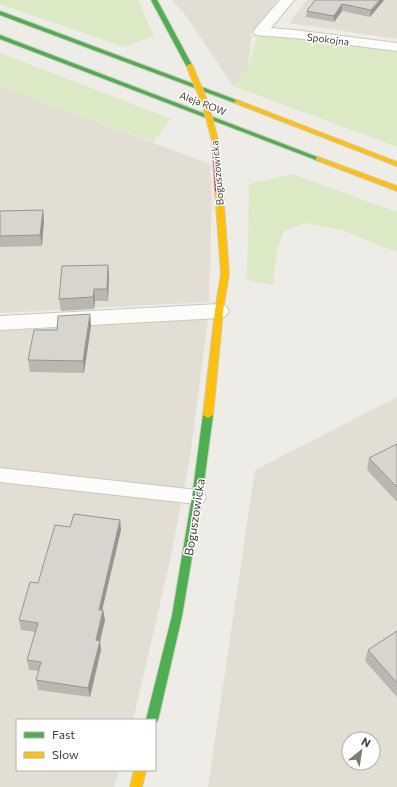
<svg xmlns="http://www.w3.org/2000/svg" width="397" height="787" font-family="Commissioner,sans-serif">
  <style>
    .residential { fill: #e3ded3; fill-rule: evenodd }
    .green { fill: #dbeac4 }
    .lines { fill: none; stroke-linecap: round; stroke-linejoin: round }
    .lane-casing { stroke: #cac8c2; stroke-width: 2 }
    .street-casing { stroke: #cac8c2; stroke-width: 2 }
    .fast-casing { stroke: #cfcabe; stroke-width: 2 }
    .slow-casing { stroke: #cfcabe; stroke-width: 2 }
    .jam-casing { stroke: #cfcabe; stroke-width: 2 }
    .lane { fill: #fcfcfb; fill-rule: evenodd }
    .street { fill: #fcfcfb; fill-rule: evenodd }
    .fast { fill: #4caf50; fill-rule: evenodd }
    .slow { fill: #ffc107; fill-rule: evenodd }
    .jam { fill: #c62828; fill-rule: evenodd }
    .slow-bridge-casing { stroke: #cfcabe; stroke-width: 8; stroke-linecap: butt }
    .slow-bridge { stroke: #ffc107; stroke-width: 6 }
    .wall { fill: #bab7b2 }
    .shaded-wall { fill: #979591 }
    .building { fill: #d8d5cf; stroke: #979591 }
    .labels { text-anchor: middle; dominant-baseline: central; stroke-width: 3; stroke-linejoin: round; paint-order: stroke }
    .far-street-label { font-size: 10px; fill: #443d33; stroke: #fff }
    .street-label { font-size: 12px; fill: #443d33; stroke: #fff }
  </style>
  <rect width="100%" height="100%" fill="#eeece6"/>
  <!-- residential -->
  <g class="residential">
    <polygon points="172,0 278,0 252,32 248,68 233,86 186,16"/>
    <polygon points="307,0 397,0 397,39 289,23"/>
    <polygon points="0,86 210,164 212,198 209,302 0,313"/>
    <polygon points="208,319 190,457 170,561 133,720 17,720 17,770 119,770 114,787 0,787 0,331"/>
    <path d="M397 397V787H208L255 470ZM349 739H373V763H349Z"/>
  </g>
  <!-- green -->
  <g class="green">
    <polygon points="0,0 138,0 154,36 124,47 0,4"/>
    <polygon points="258,33 397,50 397,147 233,86 248,68"/>
    <polygon points="0,53 171,119 153,142 0,86"/>
    <polygon points="292,174 397,212 397,252 342,230 305,223 284,231 277,251 273,285 247,280 249,184"/>
  </g>
  <g class="lines">
    <defs>
      <polygon id="lane" points="0,468 197,490 204,492 206,497 204,502 197,504 0,482"/>
      <g id="street">
        <polygon points="280,0 294,0 271,28 294,30 397,43 397,51 294,38 255,35 253,32 255,29"/>
        <polygon points="219,304 226,306 229,311 226,316 219,318 0,330 0,316"/>
      </g>
      <g id="fast">
        <polygon points="151,0 157,0 193,67 192,68 187,67"/>
        <polygon points="0,11 239,101 240,102 235,103 0,15"/>
        <polygon points="0,35 320,158 322,159 318,161 316,160 0,39"/>
        <polygon points="208,412 213,415 202,497 182,616 158,720 155,724 155,720 146,720 172,616 192,497 203,415"/>
      </g>
      <g id="slow">
        <polygon points="237,100 397,162 397,166 235,103 234,102"/>
        <polygon points="318,157 397,186 397,191 316,160 316,158"/>
        <polygon points="216,189 219,189 223,191 229,274 223,311 213,415 208,418 203,415 215,311 221,274 215,191"/>
        <polygon points="134,770 146,770 142,787 130,787"/>
      </g>
      <polygon id="jam" points="215,138 218,140 223,191 219,193 215,191 212,140"/>
    </defs>
    <!-- lane casing -->
    <use href="#lane" class="lane-casing"/>
    <!-- street casing -->
    <use href="#street" class="street-casing"/>
    <!-- fast casing -->
    <use href="#fast" class="fast-casing"/>
    <!-- slow casing -->
    <use href="#slow" class="slow-casing"/>
    <!-- jam casing -->
    <use href="#jam" class="jam-casing"/>
    <!-- lane -->
    <use href="#lane" class="lane"/>
    <!-- street -->
    <use href="#street" class="street"/>
    <!-- fast -->
    <use href="#fast" class="fast"/>
    <!-- slow -->
    <use href="#slow" class="slow"/>
    <!-- jam -->
    <use href="#jam" class="jam"/>
    <defs>
      <polyline id="slow-bridge" points="190,67 205,103 215,140"/>
    </defs>
    <!-- slow-bridge casing -->
    <use href="#slow-bridge" class="slow-bridge-casing"/>
    <!-- slow-bridge -->
    <use href="#slow-bridge" class="slow-bridge"/>
  </g>
  <!-- wall -->
  <g class="wall">
    <polygon points="315,0 384,0 370,17 342,11 334,22 306,17 307,11"/>
    <polygon points="43,210 44,220 42,246 0,247 0,211"/>
    <polygon points="108,265 109,277 108,301 95,301 94,309 61,311 59,299"/>
    <polygon points="90,314 91,326 84,373 30,372 28,360 57,330"/>
    <polygon points="397,444 397,502 367,470 369,458"/>
    <polygon points="120,520 121,530 102,610 103,610 105,620 100,641 101,650 90,697 38,690 36,680 39,671 29,670 27,660 35,632 21,630 19,620 38,583"/>
    <polygon points="397,631 397,697 365,661 368,650"/>
  </g>
  <!-- shaded-wall -->
  <g class="shaded-wall">
    <polygon points="380,0 384,0 370,17 371,10"/>
    <polygon points="342,4 342,11 334,22 334,16"/>
    <polygon points="43,210 44,220 42,246 40,235"/>
    <polygon points="108,265 109,277 108,301 107,289"/>
    <polygon points="94,289 95,301 94,309 93,297"/>
    <polygon points="90,314 91,326 84,373 83,361"/>
    <polygon points="120,520 121,530 100,619 99,610"/>
    <polygon points="103,610 105,620 100,641 101,650 90,697 88,688 96,640"/>
  </g>
  <!-- building -->
  <g class="building">
    <polygon points="315,0 380,0 371,10 342,4 334,16 307,11"/>
    <polygon points="43,210 40,235 0,236 0,211"/>
    <polygon points="108,265 107,289 94,289 93,297 59,299 62,266"/>
    <polygon points="90,314 83,361 28,360 34,330 57,330 58,316"/>
    <polygon points="397,444 397,487 369,458"/>
    <polygon points="74,514 120,520 99,610 103,610 96,640 100,641 88,688 36,680 41,662 27,660 38,623 19,620 30,582 38,583 55,525 70,527"/>
    <polygon points="397,631 397,683 368,650"/>
  </g>
  <g class="labels">
    <!-- far-street labels -->
    <g class="far-street-label">
      <text transform="translate(328 39) rotate(7)">Spokojna</text>
      <text transform="translate(203 103) rotate(21)">Aleja ROW</text>
      <text transform="translate(217 173) rotate(-95)">Boguszowicka</text>
    </g>
    <!-- street labels -->
    <g class="street-label">
      <text transform="translate(194 517) rotate(-81)">Boguszowicka</text>
    </g>
  </g>
  <!-- legend -->
  <rect x="16" y="719" width="140" height="52" fill="#ffffff" stroke="#b4b1ad"/>
  <rect x="24" y="732" width="20" height="6" fill="#4caf50" stroke="#b4b1ad"/>
  <text x="52" y="739" font-size="12" fill="#443d33">Fast</text>
  <rect x="24" y="752" width="20" height="6" fill="#ffc107" stroke="#b4b1ad"/>
  <text x="52" y="759" font-size="12" fill="#443d33">Slow</text>
  <!-- north arrow -->
  <g transform="translate(361 751) rotate(30)"><circle r="19" fill="#ffffff" stroke="#b4b1ad"/>
  <path d="M0-3L7 15L0 10L-7 15Z" fill="#807a72"/>
  <text y="-6" font-size="11" font-weight="bold" text-anchor="middle" fill="#443d33">N</text>
  </g>
</svg>
